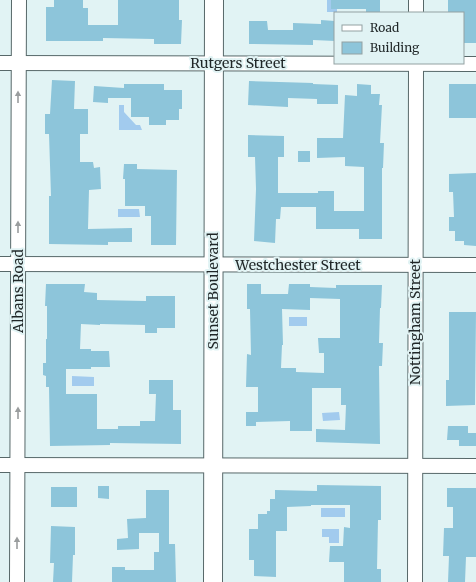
<svg xmlns="http://www.w3.org/2000/svg" width="476" height="582" font-family="Merriweather,serif">
  <style>
    .water { fill: #a2cbee }
    .building { fill: #8dc5da; fill-rule: evenodd }
    .lines { fill: none; stroke-linecap: round; stroke-linejoin: round }
    .minor-casing { stroke: #576869; stroke-width: 16 }
    .tertiary-casing { stroke: #576869; stroke-width: 20 }
    .minor { stroke: #fff; stroke-width: 14 }
    .tertiary { stroke: #fff; stroke-width: 18 }
    .oneway { fill: #9a9d9e }
    .labels { text-anchor: middle; dominant-baseline: central; stroke-width: 4; stroke-linejoin: round; paint-order: stroke }
    .street-label { font-size: 14px; fill: #1f2627; stroke: #e1f3f4 }
  </style>
  <rect width="100%" height="100%" fill="#e1f3f4"/>
  <!-- water -->
  <g class="water">
    <polygon points="327,0 339,0 337,4 337,12 327,12"/>
    <polygon points="119,105 124,105 124,112 136,125 140,125 142,130 119,130"/>
    <polygon points="118,209 139,209 140,217 118,217"/>
    <rect x="289" y="317" width="18" height="9"/>
    <polygon points="72,376 94,377 94,386 72,386"/>
    <polygon points="339,412 340,420 323,421 322,413"/>
    <rect x="321" y="508" width="24" height="9"/>
    <polygon points="322,529 339,529 339,543 329,543 329,537 322,537"/>
  </g>
  <!-- building -->
  <g class="building">
    <polygon points="54,0 83,0 83,8 88,8 88,25 118,25 118,0 179,0 179,20 182,20 181,44 154,44 154,39 103,38 103,41 46,41 46,7 54,7"/>
    <polygon points="331,0 380,0 380,13 366,13 366,9 331,9"/>
    <polygon points="448,0 476,0 476,43 463,43 463,13 448,13"/>
    <polygon points="321,20 335,21 335,41 313,40 313,45 249,44 249,21 267,21 268,30 293,30 293,23 321,24"/>
    <polygon points="52,80 75,81 74,109 88,109 88,134 80,134 80,162 93,162 94,168 100,167 101,189 89,190 88,229 132,228 132,242 108,242 108,245 49,244 49,196 51,196 49,134 45,134 45,114 50,114"/>
    <polygon points="249,81 313,83 313,84 338,85 338,104 317,104 317,99 288,98 288,107 248,105"/>
    <polygon points="124,84 164,84 164,90 182,90 182,109 179,109 179,120 166,120 166,125 149,125 149,117 131,117 131,98 108,98 108,103 93,102 94,86 124,88"/>
    <polygon points="357,84 371,85 371,94 380,94 379,105 382,105 380,143 384,143 383,168 382,168 382,239 359,239 359,229 316,229 316,207 281,207 280,219 276,219 275,243 254,241 256,189 255,157 248,157 248,135 284,136 284,157 278,157 278,193 318,193 318,191 334,191 334,211 364,211 364,167 345,166 345,157 317,158 317,138 343,138 345,95 357,96"/>
    <rect x="449" y="84" width="27" height="34"/>
    <rect x="298" y="151" width="12" height="11"/>
    <polygon points="124,164 137,164 137,169 177,170 176,245 151,245 151,216 145,216 145,206 125,206 125,179 123,179"/>
    <polygon points="476,173 476,246 464,245 464,241 455,241 455,231 449,231 449,217 454,217 453,192 449,192 449,174"/>
    <polygon points="46,284 85,284 84,292 97,293 97,300 146,301 146,296 175,296 175,328 157,328 157,333 145,333 145,325 100,324 100,325 81,324 80,349 91,349 91,351 109,351 110,367 91,367 91,369 66,369 66,394 97,394 97,429 118,429 118,426 140,426 140,421 155,421 156,394 149,394 149,380 173,380 173,410 181,410 181,444 110,443 110,445 50,446 49,387 46,387 46,376 43,375 43,363 46,363 46,339 47,339 47,306 45,306"/>
    <path d="M247 284H261V294H288L289 284H310V287L336 288V285H382L381 308H380L379 343H383L382 366H379L380 444 316 442V429L345 430 346 405H341V388H312V431H290V421L256 422V426H246V412H258V387H246L247 354 251 355 250 309H247ZM310 298 340 299V338H318L319 353H324V373L296 372V368H281L282 345H283L282 309 310 310Z"/>
    <polygon points="449,312 476,312 475,405 446,406 446,380 449,380"/>
    <polygon points="448,426 468,426 468,433 476,433 476,446 459,446 459,440 447,440"/>
    <polygon points="317,485 381,486 381,520 378,520 377,569 381,569 381,582 344,582 344,562 329,562 330,546 343,546 344,527 350,528 350,505 311,505 311,506 287,507 287,531 276,531 276,577 254,576 254,560 249,560 249,529 258,529 258,514 267,514 267,511 270,511 270,499 275,499 275,490 317,491"/>
    <polygon points="98,486 109,486 109,499 98,498"/>
    <rect x="51" y="487" width="26" height="20"/>
    <polygon points="447,488 476,488 476,557 466,557 465,582 448,582 449,556 443,556 444,528 453,528 453,507 447,507"/>
    <polygon points="146,490 169,490 169,544 175,544 176,582 112,582 112,567 125,567 125,570 154,570 154,552 159,552 159,533 139,533 139,549 117,550 117,539 128,538 127,519 146,518"/>
    <polygon points="51,526 75,527 75,555 73,555 72,582 53,582 54,563 50,563"/>
  </g>
  <g class="lines">
    <defs>
      <g id="minor">
        <polyline points="416,13 416,0"/>
        <polyline points="0,63 476,64"/>
        <polyline points="0,264 476,265"/>
        <polyline points="0,465 476,466"/>
        <polyline points="17,582 19,0"/>
        <polyline points="415,582 416,63"/>
      </g>
      <polyline id="tertiary" points="213,582 214,0"/>
    </defs>
    <!-- minor casing -->
    <use href="#minor" class="minor-casing"/>
    <!-- tertiary casing -->
    <use href="#tertiary" class="tertiary-casing"/>
    <!-- minor -->
    <use href="#minor" class="minor"/>
    <!-- tertiary -->
    <use href="#tertiary" class="tertiary"/>
  </g>
  <!-- one-way arrows -->
  <defs><path id="oneway-solid" d="M-6-.8H1V-3.2L6.5 0L1 3.2V.8H-6Z"/></defs>
  <g class="oneway">
    <use href="#oneway-solid" transform="translate(18 97) rotate(-90)"/>
    <use href="#oneway-solid" transform="translate(18 227) rotate(-90)"/>
    <use href="#oneway-solid" transform="translate(18 413) rotate(-90)"/>
    <use href="#oneway-solid" transform="translate(17 543) rotate(-90)"/>
  </g>
  <g class="labels">
    <!-- street labels -->
    <g class="street-label">
      <text x="238" y="63">Rutgers Street</text>
      <text x="298" y="265">Westchester Street</text>
      <text transform="translate(18 291) rotate(-90)">Albans Road</text>
      <text transform="translate(213 291) rotate(-90)">Sunset Boulevard</text>
      <text transform="translate(415 322) rotate(-90)">Nottingham Street</text>
    </g>
  </g>
  <!-- legend -->
  <rect x="334" y="12" width="130" height="52" fill="#e1f3f4" stroke="#93a1a2"/>
  <rect x="342" y="25" width="20" height="6" fill="#ffffff" stroke="#93a1a2"/>
  <text x="370" y="32" font-size="12" fill="#1f2627">Road</text>
  <rect x="342" y="42" width="20" height="12" fill="#8dc5da" stroke="#93a1a2"/>
  <text x="370" y="52" font-size="12" fill="#1f2627">Building</text>
</svg>
